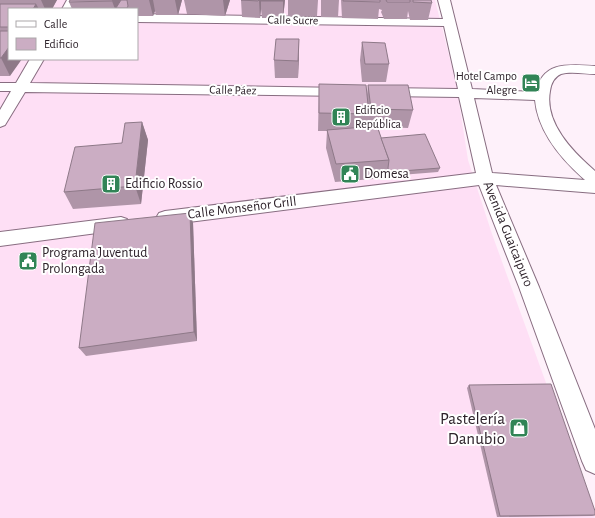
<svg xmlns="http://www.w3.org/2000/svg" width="595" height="518" font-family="'Alegreya Sans',sans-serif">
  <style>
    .built { fill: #fedff5; fill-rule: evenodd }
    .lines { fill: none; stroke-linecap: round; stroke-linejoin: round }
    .minor-casing { stroke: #886d81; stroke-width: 2 }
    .minor { fill: #fff; fill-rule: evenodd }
    .wall { fill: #af95a8 }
    .shaded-wall { fill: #8e7988 }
    .building { fill: #cbadc3; stroke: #8e7988 }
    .labels { text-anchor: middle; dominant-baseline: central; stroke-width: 4; stroke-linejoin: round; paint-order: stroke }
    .far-street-label { font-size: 12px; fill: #2e232b; stroke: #fff }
    .far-poi-label { font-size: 12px; fill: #2e232b; stroke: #fff; text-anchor: end }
    .poi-label { font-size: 14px; fill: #2e232b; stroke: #fff; text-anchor: start }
    .street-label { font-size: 14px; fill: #2e232b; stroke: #fff }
    .near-poi-label { font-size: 17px; fill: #2e232b; stroke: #fff; text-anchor: end }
  </style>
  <rect width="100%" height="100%" fill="#fef1fa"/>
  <!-- built -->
  <path class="built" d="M0 0H435L456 83 468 160 492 234 595 518H0ZM9 9H137V59H9Z"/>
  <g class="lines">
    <defs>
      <g id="minor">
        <polygon points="67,0 79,0 74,9 62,9"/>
        <path d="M438 0H450L472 89 536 92C543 60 570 65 595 66V74C585 74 571 71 561 74 554 77 551 84 550 91 544 123 573 152 595 171V193L496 185 539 287 595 429V474L586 470 582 461 519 287 479 185 165 225 159 223 156 218 159 213 165 211 476 173 459 97 383 96 378 95 376 92 378 89 383 88 458 89 444 26 137 22V14L443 19ZM474 98 535 100C538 132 561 159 585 180L492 173Z"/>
        <polygon points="30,59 44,59 30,83 345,88 350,89 352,92 350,95 345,96 25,92 5,125 0,127 0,110 11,91 0,91 0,83 16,83"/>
        <polygon points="121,217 127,219 130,224 127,229 0,246 0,232"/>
      </g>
    </defs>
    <!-- minor casing -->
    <use href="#minor" class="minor-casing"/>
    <!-- minor -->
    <use href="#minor" class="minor"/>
  </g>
  <!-- wall -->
  <g class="wall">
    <polygon points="0,0 57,0 52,9 9,9 9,59 10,76 0,76"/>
    <polygon points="70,0 182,0 178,15 156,15 155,11 153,16 137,16 137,9 72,9 69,2"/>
    <polygon points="184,0 230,0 225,16 187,14"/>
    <polygon points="241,0 285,0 283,18 262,18 261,9 260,18 242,17"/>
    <polygon points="288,0 318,0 317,16 288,16"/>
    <polygon points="321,0 339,0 338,17 321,17"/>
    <polygon points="341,0 431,0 432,3 428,20 410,20 408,11 407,19 384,19 381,12 382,10 379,9 378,19 342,18"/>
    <polygon points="299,39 298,78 275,78 274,60"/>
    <polygon points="362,42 389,64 386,82 362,82 360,60"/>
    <polygon points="319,84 367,95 368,85 413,110 408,128 378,127 381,138 440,168 438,172 388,176 387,172 386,178 335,182 326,148 327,131 318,131"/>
    <polygon points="142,122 148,140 141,204 73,209 64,192 122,143"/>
    <polygon points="190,213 193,223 197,341 86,356 79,348"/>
    <polygon points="469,385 595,515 592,516 497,517 467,388"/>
  </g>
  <!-- shaded-wall -->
  <g class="shaded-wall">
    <polygon points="41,0 57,0 52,9 45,9"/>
    <polygon points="113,0 122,0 116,8 116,9 115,9 112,1"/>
    <polygon points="149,0 153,0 155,11 153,16"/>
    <polygon points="175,0 182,0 178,15"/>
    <polygon points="223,0 230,0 225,16"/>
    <polygon points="259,0 263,0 261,1 261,9 260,18"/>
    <polygon points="283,0 285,0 283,18"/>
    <polygon points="36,4 39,9 33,9"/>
    <polygon points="299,39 299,57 298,78 298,61"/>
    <polygon points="9,47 9,59 22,59 10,76 1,58"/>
    <polygon points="142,122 148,140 141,204 135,186"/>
    <polygon points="190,213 193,223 197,341 194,332"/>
  </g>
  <!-- building -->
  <g class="building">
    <polygon points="70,0 113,0 112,1 69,2"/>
    <polygon points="121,0 127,0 128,6 127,8 116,8"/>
    <polygon points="241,0 259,0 258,1"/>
    <rect x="261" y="0" width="22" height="1"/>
    <polygon points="343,0 380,0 380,2 343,1"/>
    <polygon points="386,0 410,0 410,2 387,2"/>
    <polygon points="413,0 431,0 432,3 413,2"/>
    <polygon points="0,4 36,4 33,9 9,9 9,27 0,27"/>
    <polygon points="0,31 9,31 9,47 1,58 0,58"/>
    <polygon points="276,39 299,39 298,61 274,60"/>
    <polygon points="362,42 385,43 389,64 365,64"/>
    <polygon points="319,84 366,85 369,114 319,113"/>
    <polygon points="368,85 408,85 413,110 371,109"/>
    <polygon points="142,122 135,186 64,192 75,147 122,143 125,123"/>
    <polygon points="377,126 389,160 336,164 327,130"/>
    <polygon points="425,134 440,168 389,172 388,168 389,160 381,138"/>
    <polygon points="190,213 194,332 79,348 95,223"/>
    <polygon points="551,384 595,511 595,515 500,516 469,385"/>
  </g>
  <!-- icons -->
  <defs>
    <symbol id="hotel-square" viewBox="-11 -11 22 22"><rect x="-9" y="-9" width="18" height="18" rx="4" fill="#318456" stroke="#fff"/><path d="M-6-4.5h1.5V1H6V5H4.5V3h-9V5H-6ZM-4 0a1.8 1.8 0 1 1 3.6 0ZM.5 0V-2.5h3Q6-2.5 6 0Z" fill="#fff"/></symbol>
    <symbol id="building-square" viewBox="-11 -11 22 22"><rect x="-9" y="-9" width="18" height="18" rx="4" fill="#318456" stroke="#fff"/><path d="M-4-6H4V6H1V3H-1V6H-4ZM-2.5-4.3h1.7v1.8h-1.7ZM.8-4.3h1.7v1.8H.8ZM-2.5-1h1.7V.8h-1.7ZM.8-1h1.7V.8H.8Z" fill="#fff"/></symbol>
    <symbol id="civic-square" viewBox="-11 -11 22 22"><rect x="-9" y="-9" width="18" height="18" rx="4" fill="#318456" stroke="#fff"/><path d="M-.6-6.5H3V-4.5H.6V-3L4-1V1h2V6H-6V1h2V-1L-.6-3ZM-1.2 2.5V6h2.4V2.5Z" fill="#fff"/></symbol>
    <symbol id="shop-square" viewBox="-11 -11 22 22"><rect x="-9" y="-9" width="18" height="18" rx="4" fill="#318456" stroke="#fff"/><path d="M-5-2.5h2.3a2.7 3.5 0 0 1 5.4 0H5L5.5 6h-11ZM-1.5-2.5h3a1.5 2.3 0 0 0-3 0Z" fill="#fff"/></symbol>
  </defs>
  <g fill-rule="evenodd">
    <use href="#hotel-square" x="520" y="72" width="22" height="22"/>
    <use href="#building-square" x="330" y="106" width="22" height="22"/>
    <use href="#civic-square" x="339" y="163" width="22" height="22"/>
    <use href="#building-square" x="100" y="173" width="22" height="22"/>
    <use href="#civic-square" x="17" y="250" width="22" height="22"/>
    <use href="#shop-square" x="508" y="417" width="22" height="22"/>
  </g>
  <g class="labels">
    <!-- far-street labels -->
    <g class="far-street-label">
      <text transform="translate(293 20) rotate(1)">Calle Sucre</text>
      <text transform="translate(233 90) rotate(1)">Calle Páez</text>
    </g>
    <!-- far-poi labels -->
    <g class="far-poi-label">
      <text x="517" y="76">Hotel Campo<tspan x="517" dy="14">Alegre</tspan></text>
      <text x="355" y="110" text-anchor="start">Edificio<tspan x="355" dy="14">República</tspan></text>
    </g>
    <!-- poi labels -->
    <g class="poi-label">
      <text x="364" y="174">Domesa</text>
      <text x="125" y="184">Edificio Rossio</text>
      <text x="42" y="253">Programa Juventud<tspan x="42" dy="16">Prolongada</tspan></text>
    </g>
    <!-- street labels -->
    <g class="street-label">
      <text transform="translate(242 208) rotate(-7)">Calle Monseñor Grill</text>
      <text transform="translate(508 234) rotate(68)">Avenida Guaicaipuro</text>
    </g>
    <!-- near-poi labels -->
    <g class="near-poi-label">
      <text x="505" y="418">Pastelería<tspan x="505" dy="20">Danubio</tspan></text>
    </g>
  </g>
  <!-- legend -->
  <rect x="8" y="8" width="130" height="52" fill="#ffffff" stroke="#aba7aa"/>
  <rect x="16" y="21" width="20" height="6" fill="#ffffff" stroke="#aba7aa"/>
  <text x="44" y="28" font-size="12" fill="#2e232b">Calle</text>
  <rect x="16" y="38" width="20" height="12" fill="#cbadc3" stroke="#aba7aa"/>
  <text x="44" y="48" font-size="12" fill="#2e232b">Edificio</text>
</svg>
